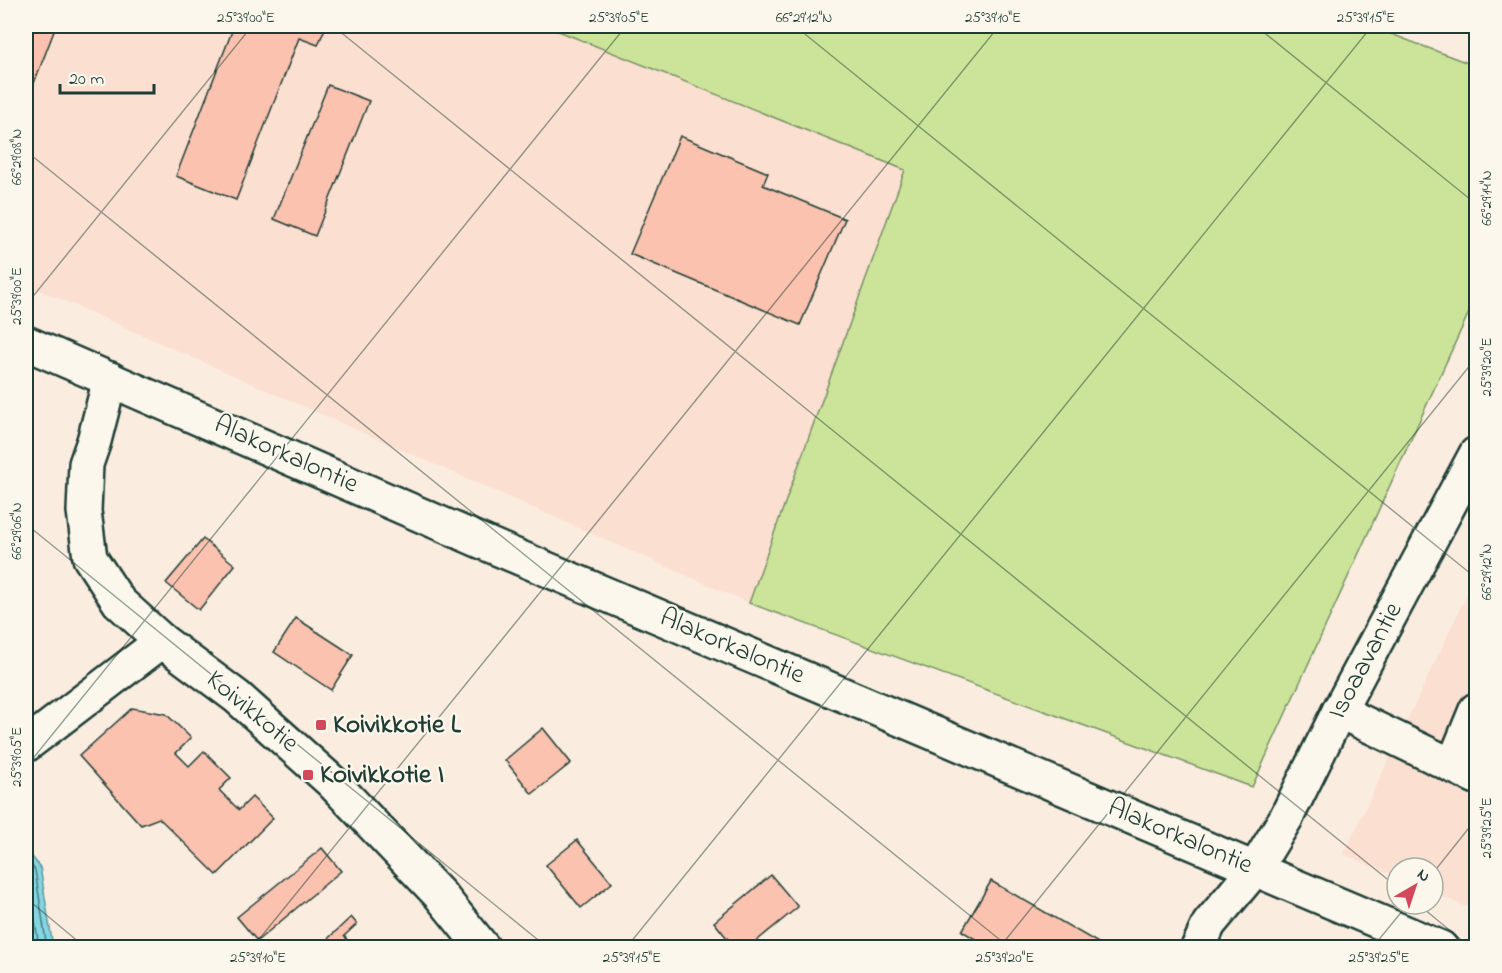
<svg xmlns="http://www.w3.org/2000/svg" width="1502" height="973" font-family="'Indie Flower',sans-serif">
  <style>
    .built { fill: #fbdfd1 }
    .green { fill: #cce499; stroke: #769066; stroke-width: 1.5 }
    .water { fill: #85d5e2; stroke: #5c989c; stroke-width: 1.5 }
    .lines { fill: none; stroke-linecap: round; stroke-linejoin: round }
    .shore { stroke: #487a7a; stroke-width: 1.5 }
    .building { fill: #fac2af; stroke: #1f3d34; stroke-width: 1.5 }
    .minor-casing { stroke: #1f3d34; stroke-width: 38 }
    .minor { stroke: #fbf7ec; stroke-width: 33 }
    .ticks { fill: none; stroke: #1f3d34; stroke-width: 1.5; stroke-opacity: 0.45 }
    .poi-dot { fill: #d1495b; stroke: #fbf7ec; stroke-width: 2 }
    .labels { text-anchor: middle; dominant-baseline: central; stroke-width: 4.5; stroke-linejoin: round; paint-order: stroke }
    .street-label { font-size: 27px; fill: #1f3d34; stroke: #fbf7ec }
    .poi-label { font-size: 27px; font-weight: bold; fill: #1f3d34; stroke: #fbf7ec; text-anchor: start }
    .neatline { fill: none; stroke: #1f3d34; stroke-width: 2 }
    .ticks-label { font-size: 15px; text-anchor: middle; fill: #1f3d34 }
  </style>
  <rect width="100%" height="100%" fill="#fbece0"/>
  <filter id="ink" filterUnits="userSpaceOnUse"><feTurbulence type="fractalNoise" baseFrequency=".0167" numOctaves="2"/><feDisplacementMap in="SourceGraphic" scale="12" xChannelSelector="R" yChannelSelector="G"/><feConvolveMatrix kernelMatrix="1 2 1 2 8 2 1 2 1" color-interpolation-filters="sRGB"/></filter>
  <g filter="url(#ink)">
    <!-- built -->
    <g class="built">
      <polygon points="26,26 546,26 905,170 749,603 26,284"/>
      <polygon points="1476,575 1476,911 1433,893 1433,868 1397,868 1397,877 1344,854"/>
    </g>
    <!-- green -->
    <polygon class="green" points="546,26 1370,26 1476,66 1476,297 1252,787 749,603 905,170"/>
    <!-- water -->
    <polygon class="water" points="26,849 40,867 53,947 26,947"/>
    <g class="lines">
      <!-- shore -->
      <g class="shore">
        <polyline points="26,858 35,870 47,948"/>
        <polyline points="26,870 28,874 39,948"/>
      </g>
    </g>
    <!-- building -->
    <g class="building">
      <polygon points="26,26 56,26 26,104"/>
      <polygon points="234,26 326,26 318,45 299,38 236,200 176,176"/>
      <polygon points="328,85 369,101 315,236 274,219"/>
      <polygon points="680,136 768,173 763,185 845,219 800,325 630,254"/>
      <polygon points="203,539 235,565 199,610 166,583"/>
      <polygon points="296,618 353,655 331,690 274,652"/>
      <polygon points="132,708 166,714 191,738 176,753 189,766 204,751 231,778 219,790 239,810 252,797 273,818 217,875 159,818 141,825 79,756"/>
      <polygon points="543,728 571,763 532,794 505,760"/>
      <polygon points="577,840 612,883 581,908 546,865"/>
      <polygon points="322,848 341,871 257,941 237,917"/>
      <polygon points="771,875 798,907 748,948 735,948 714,922"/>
      <polygon points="991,881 1107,948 990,948 962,931"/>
      <polygon points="351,917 357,924 344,936 355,948 318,948"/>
    </g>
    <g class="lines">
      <defs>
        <g id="minor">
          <polyline points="26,343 499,549 1441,948"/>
          <polyline points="110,379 94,441 86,464 84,511 90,558 119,602 162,641 237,697 332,782 440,895 483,948"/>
          <polyline points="1339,711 1476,777"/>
          <polyline points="26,745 162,641"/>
          <polyline points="1453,766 1476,710"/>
          <polyline points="1198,948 1209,924 1255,869 1286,818 1339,711 1476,454"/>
        </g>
      </defs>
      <!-- minor casing -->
      <use href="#minor" class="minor-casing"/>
      <!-- minor -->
      <use href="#minor" class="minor"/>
    </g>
  </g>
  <!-- ticks -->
  <path class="ticks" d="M333 26 1397 887M795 26 1476 578M1256 26 1476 204M26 151 1010 948M26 305 252 26M26 524 548 948M26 767 626 26M1433 873 1476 819M26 898 86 948M1418 904 1471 948M252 948 999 26M626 948 1372 26M999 948 1476 358M1372 948 1408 904"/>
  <!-- markers -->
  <g class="poi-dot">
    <rect x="315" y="719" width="12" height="12" rx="3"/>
    <rect x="302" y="769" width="12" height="12" rx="3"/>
  </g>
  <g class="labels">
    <!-- street labels -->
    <g class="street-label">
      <text transform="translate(286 455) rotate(24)">Alakorkalontie</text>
      <text transform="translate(732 647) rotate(23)">Alakorkalontie</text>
      <text transform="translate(1366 661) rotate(-62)">Isoaavantie</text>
      <text transform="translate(252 712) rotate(40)">Koivikkotie</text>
      <text transform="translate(1180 837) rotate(23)">Alakorkalontie</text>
    </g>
    <!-- poi labels -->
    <g class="poi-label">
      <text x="333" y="725">Koivikkotie L</text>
      <text x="320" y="775">Koivikkotie I</text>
    </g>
  </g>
  <!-- margin -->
  <rect width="1502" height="973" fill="none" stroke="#fbf7ec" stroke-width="66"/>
  <!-- north arrow -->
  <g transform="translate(1415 886) rotate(39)"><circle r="28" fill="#fbf7ec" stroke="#a3ada2" stroke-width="1.5"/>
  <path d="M0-4.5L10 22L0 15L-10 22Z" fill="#d1495b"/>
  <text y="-9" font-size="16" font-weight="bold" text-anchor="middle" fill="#1f3d34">N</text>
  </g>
  <!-- scale -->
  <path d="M60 84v9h94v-9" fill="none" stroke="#1f3d34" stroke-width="3"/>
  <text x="69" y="84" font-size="18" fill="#1f3d34" stroke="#fbf7ec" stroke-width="4.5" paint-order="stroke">20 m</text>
  <rect x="33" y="33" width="1436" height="907" class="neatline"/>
  <g class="ticks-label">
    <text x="246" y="22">25°39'00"E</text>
    <text x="619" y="22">25°39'05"E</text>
    <text x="804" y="22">66°29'12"N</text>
    <text x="993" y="22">25°39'10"E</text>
    <text x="1366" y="22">25°39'15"E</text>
    <text transform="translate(16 157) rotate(-90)" y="5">66°29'08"N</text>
    <text transform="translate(1486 198) rotate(-90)" y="5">66°29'14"N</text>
    <text transform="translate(16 296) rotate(-90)" y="5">25°39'00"E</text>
    <text transform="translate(1486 367) rotate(-90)" y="5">25°39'20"E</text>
    <text transform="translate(16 531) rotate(-90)" y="5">66°29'06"N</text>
    <text transform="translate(1486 572) rotate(-90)" y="5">66°29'12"N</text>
    <text transform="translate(16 757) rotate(-90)" y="5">25°39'05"E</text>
    <text transform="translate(1486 828) rotate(-90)" y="5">25°39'25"E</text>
    <text x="258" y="962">25°39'10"E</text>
    <text x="632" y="962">25°39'15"E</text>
    <text x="1005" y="962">25°39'20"E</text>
    <text x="1379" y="962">25°39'25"E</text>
  </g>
</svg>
